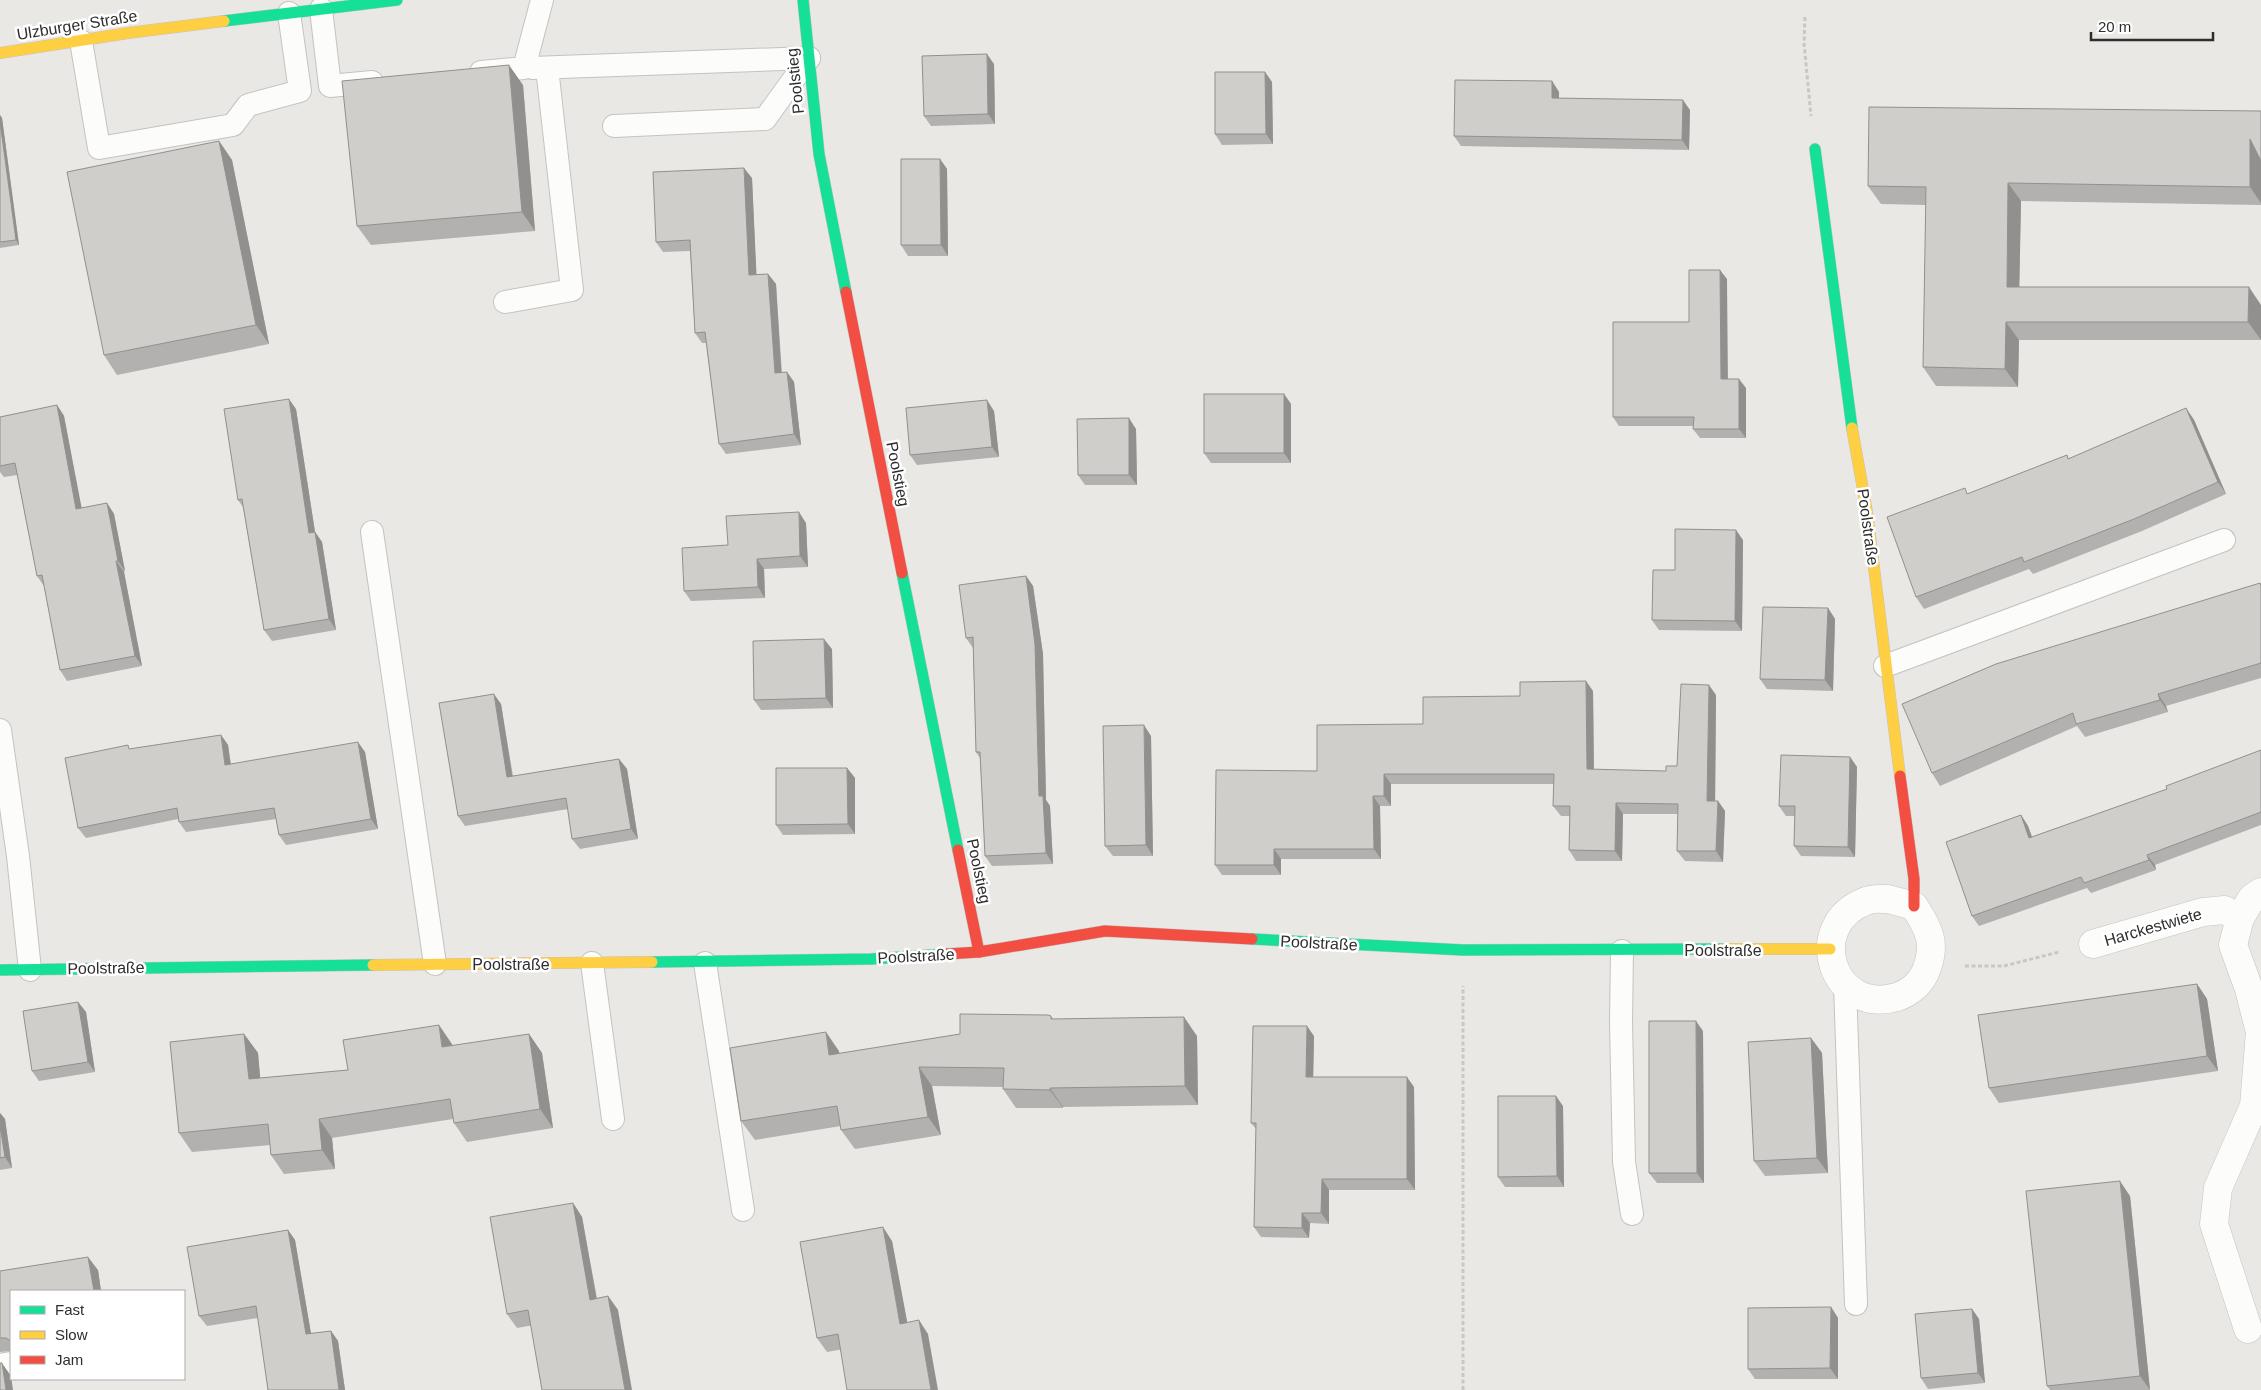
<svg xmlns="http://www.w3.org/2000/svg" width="2261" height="1390" font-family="Arial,sans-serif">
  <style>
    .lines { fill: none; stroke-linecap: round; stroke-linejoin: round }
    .lane-casing { stroke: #c3c3c3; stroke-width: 24 }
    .street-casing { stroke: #c3c3c3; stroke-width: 29 }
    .fast-casing { stroke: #c3c3c3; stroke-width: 12 }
    .slow-casing { stroke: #c3c3c3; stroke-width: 12 }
    .jam-casing { stroke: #c3c3c3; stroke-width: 12 }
    .path { stroke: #c7c7c7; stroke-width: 3; stroke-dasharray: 4 2.5; stroke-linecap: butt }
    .lane { stroke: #fcfcfb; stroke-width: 22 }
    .street { stroke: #fcfcfb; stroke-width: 28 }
    .fast { stroke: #16e098; stroke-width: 11 }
    .slow { stroke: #ffcf43; stroke-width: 11 }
    .jam { stroke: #f24e42; stroke-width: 11 }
    .wall { fill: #b3b1af }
    .shaded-wall { fill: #92908e }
    .building { fill: #d0cecb; stroke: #92908e }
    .labels { text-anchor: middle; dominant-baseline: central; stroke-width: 5; stroke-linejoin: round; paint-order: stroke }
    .street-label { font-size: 16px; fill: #2e2e2e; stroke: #fff }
  </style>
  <rect width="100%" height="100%" fill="#eae8e5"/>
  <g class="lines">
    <defs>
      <g id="lane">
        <polyline points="321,9 330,86 372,82"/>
        <polyline points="81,41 99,148 233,125 248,105 300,91 289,13"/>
        <polyline points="532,68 809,58"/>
        <polyline points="481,72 524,68 542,0"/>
        <polyline points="614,126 765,119 809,58"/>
        <polyline points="505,302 572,290 547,68"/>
        <polyline points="372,532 435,964"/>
        <polyline points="1885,666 2224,540"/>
        <polyline points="0,730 18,856 30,970"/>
        <polyline points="1622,951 1621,1023 1624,1162 1632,1214"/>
        <polyline points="592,963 613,1119"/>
        <polyline points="705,963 743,1210"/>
        <polyline points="1845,985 1856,1304"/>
        <polyline points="0,1365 11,1363"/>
      </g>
      <g id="street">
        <path d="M1888 899 1914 906C1930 930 1937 945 1925 973 1920 984 1909 993 1897 997 1832 1016 1803 925 1866 901 1872 898 1881 899 1888 899Z"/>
        <polyline points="2093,944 2203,912 2225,910 2240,918"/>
        <polyline points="2248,1329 2214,1224 2218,1188 2254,1106 2260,1032 2249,989 2233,945 2240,918 2252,898 2261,892"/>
      </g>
      <g id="fast">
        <polyline points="803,0 819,154 846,292"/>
        <polyline points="224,21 397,0"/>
        <polyline points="1815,149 1852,428"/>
        <polyline points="902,573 958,850"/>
        <polyline points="1252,939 1463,950 1723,949"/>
        <polyline points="652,962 871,959 947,954"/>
        <polyline points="0,970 373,965"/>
      </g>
      <g id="slow">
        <polyline points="0,53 128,33 224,21"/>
        <polyline points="1852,428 1867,512 1900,776"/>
        <polyline points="1723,949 1830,949"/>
        <polyline points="373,965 652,962"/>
      </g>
      <g id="jam">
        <polyline points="846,292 902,573"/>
        <polyline points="1900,776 1914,879 1914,906"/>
        <polyline points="958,850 979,952"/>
        <polyline points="947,954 979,952 1105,931 1252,939"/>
      </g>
    </defs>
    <!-- lane casing -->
    <use href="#lane" class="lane-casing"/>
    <!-- street casing -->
    <use href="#street" class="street-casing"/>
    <!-- fast casing -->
    <use href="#fast" class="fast-casing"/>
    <!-- slow casing -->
    <use href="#slow" class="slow-casing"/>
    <!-- jam casing -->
    <use href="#jam" class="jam-casing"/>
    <!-- path -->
    <g class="path">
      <polyline points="1805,17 1804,43 1811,116"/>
      <polyline points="1965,966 2004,966 2059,952"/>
      <polyline points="1463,1390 1463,986"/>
    </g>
    <!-- lane -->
    <use href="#lane" class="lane"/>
    <!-- street -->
    <use href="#street" class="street"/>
    <!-- fast -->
    <use href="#fast" class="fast"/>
    <!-- slow -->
    <use href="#slow" class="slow"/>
    <!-- jam -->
    <use href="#jam" class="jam"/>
  </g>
  <!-- wall -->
  <g class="wall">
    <polygon points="994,64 995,124 931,126 924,116"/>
    <polygon points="1265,72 1272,82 1273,144 1222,145 1215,134"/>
    <polygon points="1552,81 1559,92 1559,98 1690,110 1689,150 1461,146 1454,136"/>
    <polygon points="523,85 535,231 371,245 357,226"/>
    <polygon points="2261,111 2261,205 2021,201 2019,287 2249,287 2261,340 2019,340 2018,387 1936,386 1923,367 1926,205 1881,204 1868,186"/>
    <polygon points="0,115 2,118 19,245 0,248"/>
    <polygon points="219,141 232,160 269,344 117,375 104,355"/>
    <polygon points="940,159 947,169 948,256 908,256 901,245"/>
    <polygon points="752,178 756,274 768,274 776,284 782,373 787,372 794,382 801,445 726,454 719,444 706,343 702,343 695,333 690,251 663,252 656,242"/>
    <polygon points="1727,279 1727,379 1746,388 1746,438 1700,438 1693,429 1693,426 1619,426 1613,417 1689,322"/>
    <polygon points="1284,394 1291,404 1291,463 1211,463 1204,453"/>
    <polygon points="57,405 64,416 81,508 107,503 114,514 125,571 124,572 142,666 67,681 60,670 44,586 37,576 17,475 4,477 0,472 0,417"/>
    <polygon points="2186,408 2194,420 2226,494 2142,531 2033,574 2029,569 1924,609 1916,597 1969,494 2067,455 2069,459"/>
    <polygon points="296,409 315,532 322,542 336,630 272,641 264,630 243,507 238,500"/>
    <polygon points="994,411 999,457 917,465 910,455"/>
    <polygon points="1136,429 1137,485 1085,485 1078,475"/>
    <polygon points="806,523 808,567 764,569 765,598 691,601 684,591 728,545"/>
    <polygon points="1743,540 1742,631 1659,630 1652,620 1675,570"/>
    <polygon points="1026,576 1033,586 1043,654 1046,800 1050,806 1053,864 992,866 985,856 980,758 976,752 973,648 966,638"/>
    <polygon points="2260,583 2261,584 2261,678 2166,706 2168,712 2085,737 2077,726 1940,786 1932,773"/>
    <polygon points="1828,608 1835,619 1833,691 1767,689 1760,679"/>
    <polygon points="832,649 833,708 761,710 754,700"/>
    <polygon points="1593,691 1594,770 1666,771 1677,766 1716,695 1715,801 1718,801 1725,811 1723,862 1685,861 1677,851 1678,814 1623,814 1622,861 1576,861 1569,850 1570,816 1561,816 1553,806 1554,784 1391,784 1391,806 1380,806 1381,859 1281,859 1281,875 1222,875 1215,865 1317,771 1423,724 1520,696"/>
    <polygon points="501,704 513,776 619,759 627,769 638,839 580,849 572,839 568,809 465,826 458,816"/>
    <polygon points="221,735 228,745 231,764 365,752 378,829 286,845 279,835 276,819 186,832 179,822 178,819 86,838 78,828 131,749"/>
    <polygon points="1151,736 1153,856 1113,856 1105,846"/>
    <polygon points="2261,750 2261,825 2155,865 2156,870 2091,893 2087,888 1979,926 1972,916 2021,815 2028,826 2032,837 2167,789"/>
    <polygon points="1850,757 1857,767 1855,857 1801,856 1794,846 1795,816 1786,816 1779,806"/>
    <polygon points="847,768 855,778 855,834 783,835 776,825"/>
    <polygon points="2197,984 2207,999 2218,1071 1999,1103 1989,1088"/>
    <polygon points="78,1002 86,1012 95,1072 39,1081 32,1071"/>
    <polygon points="1051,1016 1053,1019 1197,1036 1198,1105 1063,1107 1063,1108 1016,1108 1003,1089 1003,1087 932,1086 941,1135 855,1149 841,1130 841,1126 755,1140 741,1121 839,1051 839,1054 960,1034"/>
    <polygon points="1703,1031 1704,1183 1657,1183 1649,1173"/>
    <polygon points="244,1034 258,1053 260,1078 348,1070 452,1044 453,1046 529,1034 542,1053 553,1128 467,1142 454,1123 453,1119 332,1138 335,1169 284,1174 271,1155 270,1145 192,1152 179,1133"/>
    <polygon points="1314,1036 1313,1077 1414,1087 1415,1190 1329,1190 1329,1224 1310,1223 1309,1238 1261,1237 1254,1227 1256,1129 1251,1123"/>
    <polygon points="1811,1038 1822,1053 1828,1173 1765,1176 1754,1161"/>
    <polygon points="1563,1106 1564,1187 1505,1187 1498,1177"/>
    <polygon points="0,1113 5,1119 12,1168 0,1170"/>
    <polygon points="2130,1196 2150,1390 2050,1390 2047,1386"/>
    <polygon points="573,1203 582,1217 597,1298 608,1296 618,1310 517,1328 507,1314"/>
    <polygon points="288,1230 295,1240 311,1334 331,1331 338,1341 345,1390 268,1390 258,1318 207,1326 199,1316 187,1247"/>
    <polygon points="892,1241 907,1322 928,1334 827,1352 817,1338"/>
    <polygon points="98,1270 101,1291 11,1291 11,1351 0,1352 0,1271"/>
    <polygon points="1831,1307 1838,1318 1838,1379 1755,1379 1748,1369"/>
    <polygon points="1972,1309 1979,1319 1985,1383 1928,1389 1921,1378"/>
  </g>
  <!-- shaded-wall -->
  <g class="shaded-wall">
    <polygon points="987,54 994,64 995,124 988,114"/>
    <polygon points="509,65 523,85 535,231 522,212"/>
    <polygon points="1265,72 1272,82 1273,144 1266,134"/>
    <polygon points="1552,81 1559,92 1559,108 1552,98"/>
    <polygon points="1683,100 1690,110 1689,150 1682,140"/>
    <polygon points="0,115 2,118 19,245 16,240 0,122"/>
    <polygon points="2250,139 2261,155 2261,203 2250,187"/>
    <polygon points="219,141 232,160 269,344 256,325"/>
    <polygon points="940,159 947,169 948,256 941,245"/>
    <polygon points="744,168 752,178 757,285 749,275"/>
    <polygon points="2008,183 2021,201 2019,305 2007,287"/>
    <polygon points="1720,270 1727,279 1728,388 1721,379"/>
    <polygon points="768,274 776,284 782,384 775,373"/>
    <polygon points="2249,287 2261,305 2261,340 2248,322"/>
    <polygon points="2006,322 2019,340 2018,387 2005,369"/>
    <polygon points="787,372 794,382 801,445 794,434"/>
    <polygon points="1739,379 1746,388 1746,438 1739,429"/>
    <polygon points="1284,394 1291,404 1291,463 1284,453"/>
    <polygon points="289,399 296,409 315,532 322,542 336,630 329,619 309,533"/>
    <polygon points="987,400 994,411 999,457 992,447"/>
    <polygon points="57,405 64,416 84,520 76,509"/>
    <polygon points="2186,408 2194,420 2226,494 2218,482"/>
    <polygon points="1129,418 1136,429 1137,485 1129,475"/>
    <polygon points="107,503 114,514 125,571 118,561"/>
    <polygon points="799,512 806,523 808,567 800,556"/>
    <polygon points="1736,530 1743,540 1742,631 1735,621"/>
    <polygon points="757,559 764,569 765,598 758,587"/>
    <polygon points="116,561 124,572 142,666 135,656"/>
    <polygon points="1026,576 1033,586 1043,654 1046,800 1050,806 1053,864 1046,853 1039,796"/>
    <polygon points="1828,608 1835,619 1833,691 1825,680"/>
    <polygon points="824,639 832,649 833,708 826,698"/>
    <polygon points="1586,681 1593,691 1594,780 1587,769"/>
    <polygon points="1709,685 1716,695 1715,811 1707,801"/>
    <polygon points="494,694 501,704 514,787 507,777"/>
    <polygon points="2158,694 2166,706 2168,712 2160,700"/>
    <polygon points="1144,725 1151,736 1153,856 1146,845"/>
    <polygon points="221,735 228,745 232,775 225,765"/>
    <polygon points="358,742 365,752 378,829 371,819"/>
    <polygon points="1850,757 1857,767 1855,857 1848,847"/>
    <polygon points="619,759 627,769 638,839 631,829"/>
    <polygon points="847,768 855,778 855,834 848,824"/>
    <polygon points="1384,774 1391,784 1391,806 1384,796"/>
    <polygon points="1373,796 1380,806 1381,859 1374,849"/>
    <polygon points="1718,801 1725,811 1723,862 1716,851"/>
    <polygon points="1616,803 1623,814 1622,861 1615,851"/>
    <polygon points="2021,815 2028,826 2036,848 2029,838"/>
    <polygon points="1274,849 1281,859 1281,875 1274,865"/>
    <polygon points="2147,855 2155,865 2156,870 2149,860"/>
    <polygon points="2197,984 2207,999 2218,1071 2207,1056"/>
    <polygon points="78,1002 86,1012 95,1072 88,1062"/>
    <polygon points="1184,1017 1197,1036 1198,1105 1185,1086"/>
    <polygon points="1696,1021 1703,1031 1704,1183 1697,1173"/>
    <polygon points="439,1025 452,1044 455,1066 442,1047"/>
    <polygon points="1307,1026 1314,1036 1313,1087 1306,1077"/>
    <polygon points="826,1032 839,1051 842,1074 829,1055"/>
    <polygon points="244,1034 258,1053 262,1098 249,1079"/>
    <polygon points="529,1034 542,1053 553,1128 540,1109"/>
    <polygon points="1811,1038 1822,1053 1828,1173 1817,1158"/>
    <polygon points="919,1067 932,1086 941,1135 928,1117"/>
    <polygon points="1407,1077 1414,1087 1415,1190 1407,1179"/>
    <polygon points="1050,1088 1063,1107 1063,1108 1050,1090"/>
    <polygon points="1556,1096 1563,1106 1564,1187 1557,1176"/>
    <polygon points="0,1113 5,1119 12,1168 5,1157 0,1126"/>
    <polygon points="319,1119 332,1138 335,1169 322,1150"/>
    <polygon points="1322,1179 1329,1190 1329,1224 1321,1213"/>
    <polygon points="2120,1181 2130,1196 2150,1390 2140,1376"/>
    <polygon points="573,1203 582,1217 599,1313 590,1300"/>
    <polygon points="1302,1213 1310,1223 1309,1238 1302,1228"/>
    <polygon points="883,1227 892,1241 910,1337 900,1324"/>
    <polygon points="288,1230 295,1240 313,1345 306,1334"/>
    <polygon points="88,1257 98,1270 101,1291 94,1291"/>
    <polygon points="608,1296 618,1310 632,1390 625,1390"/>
    <polygon points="1831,1307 1838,1318 1838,1379 1830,1368"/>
    <polygon points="1972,1309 1979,1319 1985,1383 1978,1373"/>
    <polygon points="919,1320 928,1334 938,1390 931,1390"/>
    <polygon points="331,1331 338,1341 345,1390 339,1390"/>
    <polygon points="2,1363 11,1376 13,1390 6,1390"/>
  </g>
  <!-- building -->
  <g class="building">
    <polygon points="987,54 988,114 924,116 922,56"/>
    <polygon points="509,65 522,212 357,226 342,81"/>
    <polygon points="1215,72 1265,72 1266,134 1215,134"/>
    <polygon points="1455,80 1552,81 1552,98 1683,100 1682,140 1454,136"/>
    <polygon points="1869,107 2261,111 2261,161 2250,139 2250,187 2008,183 2007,287 2249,287 2248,322 2006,322 2005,369 1923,367 1926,187 1868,186"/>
    <polygon points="0,122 16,240 0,242"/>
    <polygon points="219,141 256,325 104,355 67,172"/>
    <polygon points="901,159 940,159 941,245 901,245"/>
    <polygon points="744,168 749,275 768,274 775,373 787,372 794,434 719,444 705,332 695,333 690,240 656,242 653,172"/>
    <polygon points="1689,270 1720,270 1721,379 1739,379 1739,429 1693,429 1694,417 1613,417 1613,322 1689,322"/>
    <rect x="1204" y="394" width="80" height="59"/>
    <polygon points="289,399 309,533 315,532 329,619 264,630 242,499 238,500 224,409"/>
    <polygon points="987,400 992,447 910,455 906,408"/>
    <polygon points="57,405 76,509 107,503 118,561 116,561 135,656 60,670 42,575 37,576 15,463 0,466 0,417"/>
    <polygon points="2186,408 2218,482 2134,519 2024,562 2022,557 1916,597 1887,517 1965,488 1967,494 2067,455 2068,459"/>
    <polygon points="1129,418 1129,475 1078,475 1077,419"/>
    <polygon points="799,512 800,556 757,559 758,587 684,591 682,548 728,545 726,516"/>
    <polygon points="1675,529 1736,530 1735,621 1652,620 1653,570 1675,570"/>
    <polygon points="1026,576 1035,644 1039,796 1043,796 1046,853 985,856 980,752 976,752 973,637 966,638 959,585"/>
    <polygon points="2260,583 2261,586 2261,663 2158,694 2160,700 2076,724 2073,713 1932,773 1902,704 1996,664"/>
    <polygon points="1763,607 1828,608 1825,680 1760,679"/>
    <polygon points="824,639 826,698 754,700 753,641"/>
    <polygon points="1586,681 1587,769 1666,771 1666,766 1677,766 1681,684 1709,685 1707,801 1718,801 1716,851 1677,851 1678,804 1616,803 1615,851 1569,850 1570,806 1553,806 1554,774 1384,774 1384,796 1373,796 1374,849 1274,849 1274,865 1215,865 1216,770 1317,771 1317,725 1423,724 1423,697 1520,696 1520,682"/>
    <polygon points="494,694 507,777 619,759 631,829 572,839 566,798 458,816 439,703"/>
    <polygon points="1144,725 1146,845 1105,846 1103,726"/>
    <polygon points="221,735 225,765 358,742 371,819 279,835 274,808 179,822 177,808 78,828 65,758 128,745 129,749"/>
    <polygon points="2261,750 2261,812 2147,855 2149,860 2084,883 2081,877 1972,916 1946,842 2021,815 2029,838 2167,789 2166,786"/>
    <polygon points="1781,755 1850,757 1848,847 1794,846 1795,806 1779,806"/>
    <polygon points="776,768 847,768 848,824 776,825"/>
    <polygon points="2197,984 2207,1056 1989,1088 1978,1015"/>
    <polygon points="78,1002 88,1062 32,1071 23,1011"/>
    <polygon points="960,1014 1048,1015 1051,1016 1051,1019 1184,1017 1185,1086 1050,1088 1050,1090 1003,1089 1004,1068 919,1067 928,1117 841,1130 837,1106 741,1121 730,1048 826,1032 829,1055 960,1034"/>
    <polygon points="1649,1021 1696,1021 1697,1173 1649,1173"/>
    <polygon points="439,1025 442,1047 529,1034 540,1109 454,1123 450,1099 319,1119 322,1150 271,1155 268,1124 179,1133 170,1042 244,1034 249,1079 348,1070 343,1040"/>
    <polygon points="1253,1026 1307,1026 1306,1077 1407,1077 1407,1179 1322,1179 1321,1213 1302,1213 1302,1228 1254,1227 1256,1123 1251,1123"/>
    <polygon points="1811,1038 1817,1158 1754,1161 1748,1042"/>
    <polygon points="1498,1096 1556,1096 1557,1176 1498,1177"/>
    <polygon points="0,1126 5,1157 0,1158"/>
    <polygon points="2120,1181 2140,1376 2047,1386 2026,1191"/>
    <polygon points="573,1203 590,1300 608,1296 625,1390 542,1390 528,1310 507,1314 490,1217"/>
    <polygon points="883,1227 900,1324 919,1320 931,1390 847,1390 838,1334 817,1338 800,1242"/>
    <polygon points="288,1230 306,1334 331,1331 339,1390 268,1390 256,1306 199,1316 187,1247"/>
    <polygon points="88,1257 94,1291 11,1291 11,1341 6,1338 0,1338 0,1271"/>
    <polygon points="1831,1307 1830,1368 1748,1369 1748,1308"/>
    <polygon points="1972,1309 1978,1373 1921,1378 1915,1314"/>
    <polygon points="0,1363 2,1363 6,1390 0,1390"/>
  </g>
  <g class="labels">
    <!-- street labels -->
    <g class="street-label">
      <text transform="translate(77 25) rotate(-9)">Ulzburger Straße</text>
      <text transform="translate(795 81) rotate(-96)">Poolstieg</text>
      <text transform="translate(898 474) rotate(79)">Poolstieg</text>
      <text transform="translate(1868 527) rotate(82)">Poolstraße</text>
      <text transform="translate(979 871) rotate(78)">Poolstieg</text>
      <text transform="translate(2153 927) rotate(-16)">Harckestwiete</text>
      <text transform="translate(1319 943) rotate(3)">Poolstraße</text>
      <text x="1723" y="950">Poolstraße</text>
      <text transform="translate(916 956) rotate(-3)">Poolstraße</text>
      <text x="511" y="964">Poolstraße</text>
      <text transform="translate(106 968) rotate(-1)">Poolstraße</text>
    </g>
  </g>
  <!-- legend -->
  <rect x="10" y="1290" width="175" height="90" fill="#ffffff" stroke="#ababab"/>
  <rect x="20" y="1306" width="25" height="8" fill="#16e098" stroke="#ababab"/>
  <text x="55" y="1315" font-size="15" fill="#2e2e2e">Fast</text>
  <rect x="20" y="1331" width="25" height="8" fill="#ffcf43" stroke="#ababab"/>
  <text x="55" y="1340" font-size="15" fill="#2e2e2e">Slow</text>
  <rect x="20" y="1356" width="25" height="8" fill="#f24e42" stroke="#ababab"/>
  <text x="55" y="1365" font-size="15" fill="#2e2e2e">Jam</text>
  <!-- scale -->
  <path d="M2091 32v8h122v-8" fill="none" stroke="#2e2e2e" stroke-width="2.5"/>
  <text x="2098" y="32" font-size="15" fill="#2e2e2e" stroke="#ffffff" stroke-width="4" paint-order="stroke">20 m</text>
</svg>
